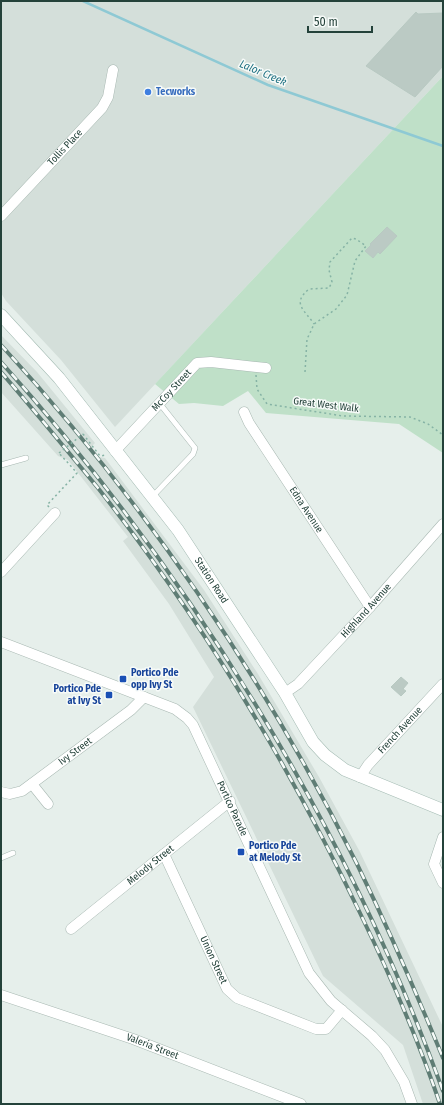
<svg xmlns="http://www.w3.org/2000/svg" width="444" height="1105" font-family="'Fira Sans Condensed',sans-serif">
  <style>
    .built { fill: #d4dfda }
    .green { fill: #bfe0c8 }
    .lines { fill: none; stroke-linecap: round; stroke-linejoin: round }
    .stream { stroke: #8ec9d4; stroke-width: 2.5 }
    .building { fill: #bbcac4; stroke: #b8c9c2 }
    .lane-casing { stroke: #a8b8b2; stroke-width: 6 }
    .street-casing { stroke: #a8b8b2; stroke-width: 11 }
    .secondary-casing { stroke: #a4bbb3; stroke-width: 13 }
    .path { stroke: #86b3a5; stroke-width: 1.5; stroke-dasharray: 2 3; stroke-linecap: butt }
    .lane { stroke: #fff; stroke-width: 5 }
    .street { stroke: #fff; stroke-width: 10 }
    .secondary { stroke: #fff; stroke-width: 12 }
    .rail-casing { stroke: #5f7d75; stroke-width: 4 }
    .rail { stroke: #f7fbf9; stroke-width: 2.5; stroke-dasharray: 8; stroke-linecap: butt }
    .path-bridge { stroke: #86b3a5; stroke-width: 1.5; stroke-dasharray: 2 3; stroke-linecap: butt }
    .shop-dot { fill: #3f7fe0; stroke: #f7fbf9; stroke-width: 1.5 }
    .transit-dot { fill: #1a4fb4; stroke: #f7fbf9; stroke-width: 1.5 }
    .labels { text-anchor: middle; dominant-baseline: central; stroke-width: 3; stroke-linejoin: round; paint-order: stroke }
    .shop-label { font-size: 10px; font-weight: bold; fill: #366cbe; stroke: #f7fbf9; text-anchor: start }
    .street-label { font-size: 10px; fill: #24423a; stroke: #f7fbf9 }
    .transit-label { font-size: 10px; font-weight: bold; fill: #164399; stroke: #f7fbf9; text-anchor: start }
    .water-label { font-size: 11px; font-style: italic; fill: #1c6f80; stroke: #f7fbf9 }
  </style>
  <rect width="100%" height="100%" fill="#e6efeb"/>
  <!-- built -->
  <g class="built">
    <polygon points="1,1 443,1 443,76 115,427 61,360 6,301 1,293"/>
    <polygon points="1,335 37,372 95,443 91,447 99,457 105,458 204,590 258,674 319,777 360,852 443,1027 443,1104 423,1104 403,1045 323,976 193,707 214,677 169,604 123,541 128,537 68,460 58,456 1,392"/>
  </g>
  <!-- green -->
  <polygon class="green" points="443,76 443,453 399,424 266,413 248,391 223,406 194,403 179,404 155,384"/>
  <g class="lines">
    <!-- stream -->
    <polyline class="stream" points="83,1 268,85 443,146"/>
  </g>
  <!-- building -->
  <g class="building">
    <polygon points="416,12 418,14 443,13 443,66 415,97 366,66"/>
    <polygon points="387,227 397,236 380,254 378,252 373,258 365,251 371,245 370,244"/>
    <polygon points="401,677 408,683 403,689 406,691 401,696 391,687"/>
  </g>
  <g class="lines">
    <defs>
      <g id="lane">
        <polyline points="1,465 26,458"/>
        <polyline points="152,497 193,454 195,448 160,404"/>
        <polyline points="1,858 13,853"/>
      </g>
      <g id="street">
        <path id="s1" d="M1 216 102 108 108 97 113 70"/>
        <path id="s2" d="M244 412 249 423 370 607"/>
        <path id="s3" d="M115 451 197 363 211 362 266 368"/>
        <polyline points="1,572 55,513"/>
        <path id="s4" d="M1 642 175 709 187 718 193 725 309 973 331 1001 372 1036 385 1050 404 1082 412 1104"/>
        <path id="s5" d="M285 693 298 684 370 607 443 524"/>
        <path id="s6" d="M360 777 368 765 443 684"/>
        <polyline points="32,784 48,804"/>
        <path id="s7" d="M1 792 10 794 22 791 131 710 144 697"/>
        <polyline points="443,837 434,864 443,883"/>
        <path id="s8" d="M164 854 227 989 237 998 316 1029H326L342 1010"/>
        <path id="s9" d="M71 929 230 801"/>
        <path id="s10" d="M1 995 133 1039 301 1104"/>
      </g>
      <g id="secondary">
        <path id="s11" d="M1 315 59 378 178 530 285 693 313 742 325 755 345 770 443 810"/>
      </g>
    </defs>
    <!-- lane casing -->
    <use href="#lane" class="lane-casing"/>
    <!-- street casing -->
    <use href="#street" class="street-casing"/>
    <!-- secondary casing -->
    <use href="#secondary" class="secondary-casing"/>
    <!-- path -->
    <g class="path">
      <path d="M305 372 307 339 310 333 314 324 336 309 347 295 355 261 366 246 356 239 352 238 330 262 329 270 332 282 329 288 309 289C291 304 305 310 314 324"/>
      <polyline points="256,375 257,389 267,404 343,416 410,417 428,424 443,435"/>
      <polyline points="83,434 100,456 106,455"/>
      <polyline points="49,507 47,505 77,473 59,453"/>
    </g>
    <!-- lane -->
    <use href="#lane" class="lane"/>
    <!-- street -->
    <use href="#street" class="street"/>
    <!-- secondary -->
    <use href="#secondary" class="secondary"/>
    <defs>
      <g id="rail">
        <path d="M1 345C142 499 264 677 357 864 388 928 416 992 443 1058"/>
        <path d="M1 362C187 569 348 828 443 1091"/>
        <path d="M1 372C34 410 66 449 98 488 201 619 288 763 360 913 390 975 418 1039 440 1104"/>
      </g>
    </defs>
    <!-- rail casing -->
    <use href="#rail" class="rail-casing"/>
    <!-- rail -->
    <use href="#rail" class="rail"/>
    <!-- path-bridge -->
    <polyline class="path-bridge" points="59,453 83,434"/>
  </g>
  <!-- markers -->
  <circle class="shop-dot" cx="148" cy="92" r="4"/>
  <g class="transit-dot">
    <rect x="119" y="675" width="8" height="8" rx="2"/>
    <rect x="105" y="691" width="8" height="8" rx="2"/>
    <rect x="237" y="848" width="8" height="8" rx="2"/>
  </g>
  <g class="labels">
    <!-- shop labels -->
    <g class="shop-label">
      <text x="156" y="92">Tecworks</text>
    </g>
    <!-- street labels -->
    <g class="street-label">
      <text stroke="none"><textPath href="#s1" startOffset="94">Tollis Place</textPath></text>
      <text stroke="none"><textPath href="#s3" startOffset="83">McCoy Street</textPath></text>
      <text transform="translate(326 405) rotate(7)">Great West Walk</text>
      <text stroke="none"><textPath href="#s2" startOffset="116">Edna Avenue</textPath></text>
      <text stroke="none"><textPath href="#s11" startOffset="339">Station Road</textPath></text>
      <text stroke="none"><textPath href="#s5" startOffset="116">Highland Avenue</textPath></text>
      <text stroke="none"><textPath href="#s6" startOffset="62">French Avenue</textPath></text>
      <text stroke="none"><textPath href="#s7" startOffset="88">Ivy Street</textPath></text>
      <text stroke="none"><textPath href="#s4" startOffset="303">Portico Parade</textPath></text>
      <text stroke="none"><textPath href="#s9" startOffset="102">Melody Street</textPath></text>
      <text stroke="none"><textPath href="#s8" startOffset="117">Union Street</textPath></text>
      <text stroke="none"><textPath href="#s10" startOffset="160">Valeria Street</textPath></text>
    </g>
    <!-- transit labels -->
    <g class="transit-label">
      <text x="131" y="673">Portico Pde<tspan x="131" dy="12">opp Ivy St</tspan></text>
      <text x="101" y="689" text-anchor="end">Portico Pde<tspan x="101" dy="12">at Ivy St</tspan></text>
      <text x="249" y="846">Portico Pde<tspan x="249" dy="12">at Melody St</tspan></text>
    </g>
    <!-- water labels -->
    <g class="water-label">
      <text transform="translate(263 73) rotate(23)">Lalor Creek</text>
    </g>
  </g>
  <!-- border -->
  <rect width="444" height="1105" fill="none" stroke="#24423a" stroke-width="4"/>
  <!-- scale -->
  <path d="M308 26v6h64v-6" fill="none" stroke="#24423a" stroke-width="2"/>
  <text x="314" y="26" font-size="12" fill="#24423a" stroke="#f7fbf9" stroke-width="3" paint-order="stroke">50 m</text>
</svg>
